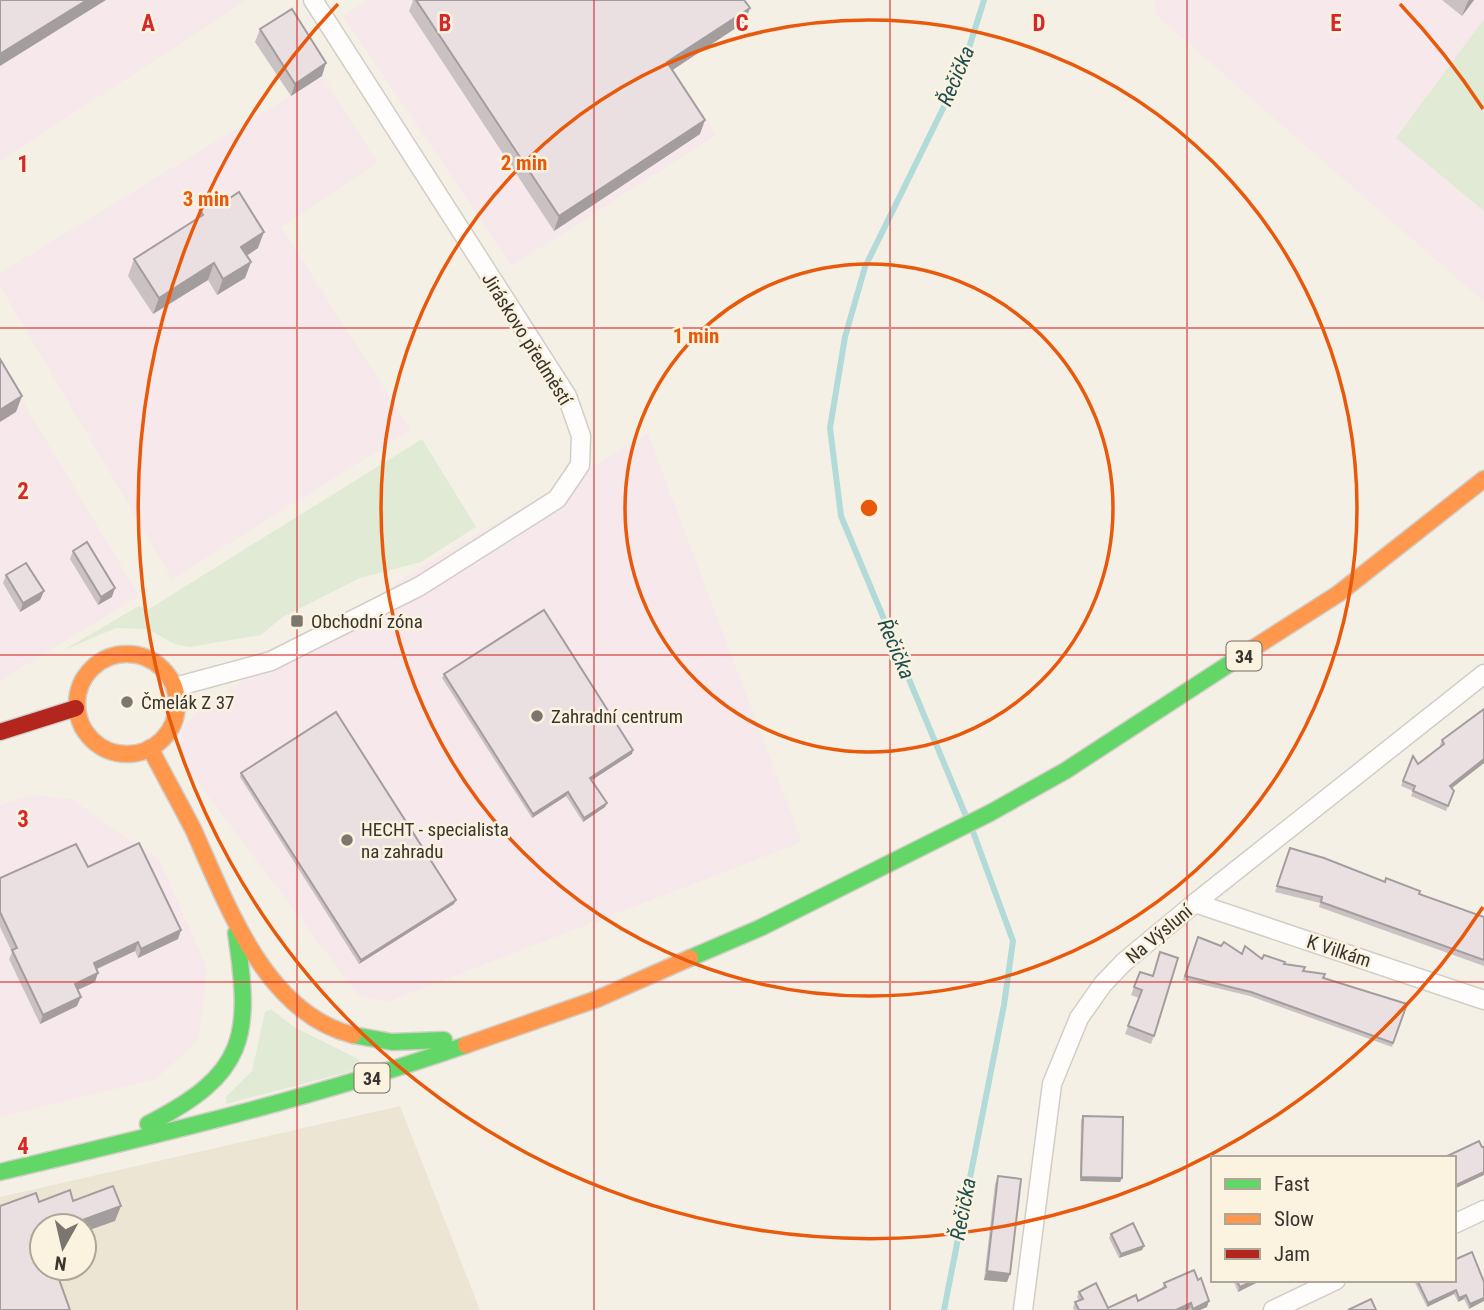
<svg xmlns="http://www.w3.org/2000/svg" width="1484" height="1310" font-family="'Roboto Condensed',sans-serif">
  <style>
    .commercial { fill: #f7e8eb }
    .built { fill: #ede5d3; fill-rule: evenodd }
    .green { fill: #e0ead4 }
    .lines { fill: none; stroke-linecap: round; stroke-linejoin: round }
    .stream { stroke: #b2dad8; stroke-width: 6 }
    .street-casing { stroke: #d2cec7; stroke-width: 21 }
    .fast-casing { stroke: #d2cec7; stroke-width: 19 }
    .slow-casing { stroke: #d2cec7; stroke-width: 19 }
    .jam-casing { stroke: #d2cec7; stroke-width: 19 }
    .street { stroke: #fefdfb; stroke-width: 18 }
    .fast { stroke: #63d668; stroke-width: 16 }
    .slow { stroke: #ff974d; stroke-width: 16 }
    .jam { stroke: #b3261e; stroke-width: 16 }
    .wall { fill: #c9c1c2 }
    .shaded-wall { fill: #a49d9e }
    .building { fill: #eae0e2; stroke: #a49d9e; stroke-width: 2 }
    .grid { fill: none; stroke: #d62828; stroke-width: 2; stroke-opacity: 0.55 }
    .ring { fill: none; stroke: #e8590c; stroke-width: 3.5 }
    .poi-dot { fill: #7b766e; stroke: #fbf2e0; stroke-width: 2.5 }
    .labels { text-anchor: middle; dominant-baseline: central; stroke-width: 5; stroke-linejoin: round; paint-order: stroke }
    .shield { fill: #fbf2e0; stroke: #736e63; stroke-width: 2 }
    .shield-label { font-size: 18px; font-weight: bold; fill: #39352e }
    .street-label { font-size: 19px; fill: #39352e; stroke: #fbf2e0 }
    .poi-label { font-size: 19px; fill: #39352e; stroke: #fbf2e0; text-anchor: start }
    .water-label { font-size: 21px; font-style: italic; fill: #1b4f50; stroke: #fbf2e0 }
    .grid-label { font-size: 23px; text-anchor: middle; font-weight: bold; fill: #d62828; stroke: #fbf2e0; stroke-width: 5; stroke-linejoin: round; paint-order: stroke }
    .centre { fill: #e8590c; stroke: #fbf2e0; stroke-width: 3.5 }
    .ring-label { font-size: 21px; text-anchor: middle; font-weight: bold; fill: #e8590c; stroke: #fbf2e0; stroke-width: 5; stroke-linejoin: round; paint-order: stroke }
  </style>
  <rect width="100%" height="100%" fill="#f5f0e6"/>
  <!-- commercial -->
  <g class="commercial">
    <polygon points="0,0 247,0 0,161"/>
    <polygon points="368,0 628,0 716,135 512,266 343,16"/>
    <polygon points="1154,0 1484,0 1484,302 1157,16"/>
    <polygon points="323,76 378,163 281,227 411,430 172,579 0,286 0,273"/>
    <polygon points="0,363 139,596 0,681"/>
    <polygon points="648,434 802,842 387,1002 357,994 184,764 181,735 184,725 204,706 437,557"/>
    <polygon points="32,795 71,799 159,859 207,968 199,1039 156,1079 0,1117 0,805"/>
  </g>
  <!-- built -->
  <path class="built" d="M400 1106 480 1310H0V1197ZM42 1226H84V1268H42Z"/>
  <!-- green -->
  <g class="green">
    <polygon points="1484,19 1484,211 1396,138"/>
    <polygon points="422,439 476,527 421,562 360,578 281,618 261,635 190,647 174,644 148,629 116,628 62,651 139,606 149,609"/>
    <polygon points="271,1009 294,1027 358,1059 363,1068 226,1104 226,1097 252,1071 265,1012"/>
  </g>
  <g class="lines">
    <!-- stream -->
    <g class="stream">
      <polyline points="966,816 841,516 830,428 845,337 865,267 962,70 984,0"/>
      <polyline points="944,1310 1004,1005 1013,941 972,829"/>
    </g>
    <defs>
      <g id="street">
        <polyline points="175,687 271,661 420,586 557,499 580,465 581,436 567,396 313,0"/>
        <polyline points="1195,903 1484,1000"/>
        <polyline points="1454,1224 1484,1210"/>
        <polyline points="1023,1310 1052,1084 1079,1018 1103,984 1124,962 1195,903 1484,674"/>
        <polyline points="1273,1310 1336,1280"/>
      </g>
      <g id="fast">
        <polyline points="690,958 760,928 990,813 1065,771 1249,651"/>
        <polyline points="353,1035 392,1042 444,1040"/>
        <path d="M148 1124C246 1074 252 1038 236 933"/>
        <path d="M0 1172C157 1135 313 1098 466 1045"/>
      </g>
      <g id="slow">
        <polyline points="1249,651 1338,594 1484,479"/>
        <circle cx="127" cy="704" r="50"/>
        <path d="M150 748C164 775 179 802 193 829 227 903 264 1013 353 1035"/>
        <polyline points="466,1045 597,999 690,958"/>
      </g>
      <polyline id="jam" points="0,732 76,708"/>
    </defs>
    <!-- street casing -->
    <use href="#street" class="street-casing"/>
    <!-- fast casing -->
    <use href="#fast" class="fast-casing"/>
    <!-- slow casing -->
    <use href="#slow" class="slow-casing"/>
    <!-- jam casing -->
    <use href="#jam" class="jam-casing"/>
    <!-- street -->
    <use href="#street" class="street"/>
    <!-- fast -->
    <use href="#fast" class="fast"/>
    <!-- slow -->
    <use href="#slow" class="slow"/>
    <!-- jam -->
    <use href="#jam" class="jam"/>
  </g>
  <!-- wall -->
  <g class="wall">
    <polygon points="412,0 744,0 745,22 672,70 700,134 554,231 409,11 413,1"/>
    <polygon points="1442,0 1474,0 1462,16"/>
    <polygon points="260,29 322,76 291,96 255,42"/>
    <polygon points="200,210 258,248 247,256 251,262 245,278 217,295 208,280 153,314 128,276 134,259 196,220"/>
    <polygon points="73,551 112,597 98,605 70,559"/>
    <polygon points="6,575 44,591 40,600 20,612 3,583"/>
    <polygon points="444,674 632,754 592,780 607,803 605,807 583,822 566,796 532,818 442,678"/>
    <polygon points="1484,709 1484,763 1452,788 1454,791 1446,811 1411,796 1413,791 1401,786 1403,781 1418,764 1441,747 1440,745 1442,740"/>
    <polygon points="241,773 454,904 359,964 240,777"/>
    <polygon points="1290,848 1484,917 1484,966 1319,907 1320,903 1275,892"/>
    <polygon points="88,867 181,930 178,939 138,958 135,951 97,969 95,982 77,990 77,1006 40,1024 9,959 12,952 0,927 0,878"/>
    <polygon points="1198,937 1242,954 1284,964 1407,1004 1392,1047 1250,996 1183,980"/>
    <polygon points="1140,972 1154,1036 1151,1044 1125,1034 1139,998 1131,995"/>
    <polygon points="1083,1116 1122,1178 1120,1182 1080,1181 1081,1120"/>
    <polygon points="998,1176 1010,1274 1007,1282 984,1280 995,1184"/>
    <polygon points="1111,1234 1144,1246 1142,1250 1119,1258 1109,1238"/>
    <polygon points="1233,1280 1262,1280 1238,1292"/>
    <polygon points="1416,1280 1454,1280 1484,1282 1469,1309 1464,1299 1458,1302 1454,1294 1427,1307 1415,1283"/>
    <polygon points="1164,1283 1207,1307 1200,1310 1189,1310 1189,1309 1186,1310 1074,1310 1073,1308 1075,1302 1079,1301 1077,1297 1079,1292 1108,1308 1138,1301 1162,1289"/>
  </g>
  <!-- shaded-wall -->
  <g class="shaded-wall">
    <polygon points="87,0 106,0 0,66 0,54"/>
    <polygon points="1469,0 1474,0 1462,16 1467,3"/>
    <polygon points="750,8 745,22 662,77 667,62"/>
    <polygon points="326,63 322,76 291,96 295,84"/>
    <polygon points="705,120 700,134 554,231 559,216"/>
    <polygon points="264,232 258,248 235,263 241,247"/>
    <polygon points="251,262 245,278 217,295 223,279"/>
    <polygon points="214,263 208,280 153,314 159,298"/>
    <polygon points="22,396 16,412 0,422 0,410"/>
    <polygon points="115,588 112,597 98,605 101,597"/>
    <polygon points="44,591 40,600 20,612 23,603"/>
    <polygon points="633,750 632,754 589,782 590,778"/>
    <polygon points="1484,759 1484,763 1448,791 1450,786"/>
    <polygon points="568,792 566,796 532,818 533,814"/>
    <polygon points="607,803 605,807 583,822 584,818"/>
    <polygon points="456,900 454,904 359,964 361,960"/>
    <polygon points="181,930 178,939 138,958 141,949"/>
    <polygon points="138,942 135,951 90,972 94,963"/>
    <polygon points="98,973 95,982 71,993 75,984"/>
    <polygon points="81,997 77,1006 40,1024 43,1015"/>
    <polygon points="1484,1172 1484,1175 1454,1189 1454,1186"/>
    <polygon points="1081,1177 1122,1178 1120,1182 1080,1181"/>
    <polygon points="121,1206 115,1221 84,1232 84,1226 66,1226"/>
    <polygon points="1144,1246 1142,1250 1119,1258 1121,1254"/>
    <polygon points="987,1271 1010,1274 1007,1282 984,1280"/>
    <polygon points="1255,1280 1262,1280 1238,1292 1240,1287"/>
    <polygon points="1456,1290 1454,1294 1427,1307 1428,1303"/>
    <polygon points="1466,1295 1464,1299 1458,1302 1459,1298"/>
    <polygon points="1484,1298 1484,1301 1469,1309 1470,1304"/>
    <polygon points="1209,1301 1207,1307 1200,1310 1192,1310 1193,1309"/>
    <polygon points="1191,1303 1189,1309 1186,1310 1176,1310"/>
  </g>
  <!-- building -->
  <g class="building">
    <polygon points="0,0 87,0 0,54"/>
    <polygon points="416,0 744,0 750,8 667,62 705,120 559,216"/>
    <polygon points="292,9 326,63 295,84 260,29"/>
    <polygon points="239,192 264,232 241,247 251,262 223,279 214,263 159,298 134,259 203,215 200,210 224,195 227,200"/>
    <polygon points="0,359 22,396 0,410"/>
    <polygon points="87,542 115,588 101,597 73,551"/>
    <polygon points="26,563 44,591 23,603 6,575"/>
    <polygon points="544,610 633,750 590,778 607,803 584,818 568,792 533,814 444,674"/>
    <polygon points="1484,709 1484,759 1450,786 1454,791 1448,806 1413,791 1415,786 1403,781 1413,756 1418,764 1444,744 1442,740"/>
    <polygon points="336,712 456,900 361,960 241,773"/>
    <polygon points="139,843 181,930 141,949 138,942 94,963 98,973 75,984 81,997 43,1015 12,950 17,948 0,912 0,878 76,844 88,867"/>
    <polygon points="1290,848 1324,858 1385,882 1386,878 1420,891 1419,894 1484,917 1484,960 1321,902 1322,897 1277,886"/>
    <polygon points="1198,937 1221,946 1224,942 1242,954 1245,946 1262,959 1264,955 1285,962 1284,964 1305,967 1303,971 1325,974 1323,978 1407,1004 1393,1043 1251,992 1185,976"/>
    <polygon points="1160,952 1178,958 1154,1036 1128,1026 1142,990 1134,987 1140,972 1153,976"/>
    <polygon points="1083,1116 1123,1117 1122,1178 1081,1177"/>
    <polygon points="1479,1141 1482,1147 1484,1147 1484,1172 1454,1186 1454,1158 1443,1158"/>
    <polygon points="998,1176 1021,1179 1010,1274 987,1271"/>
    <polygon points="113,1186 121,1206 66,1226 42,1226 42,1268 55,1268 70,1310 0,1310 0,1206 36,1193 39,1202 70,1190 73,1201"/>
    <polygon points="1133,1223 1144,1246 1121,1254 1111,1234"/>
    <polygon points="1472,1252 1484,1282 1484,1298 1470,1304 1466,1295 1459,1298 1456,1290 1428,1303 1417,1280 1454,1280 1454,1260"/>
    <polygon points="1194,1270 1198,1280 1201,1278 1209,1301 1193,1309 1191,1303 1176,1310 1079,1310 1075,1302 1083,1299 1079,1292 1096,1283 1108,1308 1136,1295 1138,1301 1166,1287 1164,1283"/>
    <polygon points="1236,1280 1255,1280 1240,1287"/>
    <polygon points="1371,1299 1376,1310 1348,1310"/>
  </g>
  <!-- grid -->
  <path class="grid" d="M297 0V1310M594 0V1310M890 0V1310M1187 0V1310M0 328H1484M0 655H1484M0 982H1484"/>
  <!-- distance rings -->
  <g class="ring">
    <circle cx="869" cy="508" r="244"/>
    <circle cx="869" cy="508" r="488"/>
    <path d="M1483 907A732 732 0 1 1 338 4M1400 4A732 732 0 0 1 1483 109"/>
  </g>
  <!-- markers -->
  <g class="poi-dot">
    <rect x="290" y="614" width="14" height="14" rx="3.5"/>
    <circle cx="127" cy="702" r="7"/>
    <circle cx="537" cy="716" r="7"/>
    <circle cx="347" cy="840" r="7"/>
  </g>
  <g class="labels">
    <!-- shield labels -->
    <g class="shield">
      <rect x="1226.5" y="641.5" width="35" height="29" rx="5"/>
      <rect x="354.5" y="1063.5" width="35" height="29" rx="5"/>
    </g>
    <g class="shield-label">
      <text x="1244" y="656">34</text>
      <text x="372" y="1078">34</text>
    </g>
    <!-- street labels -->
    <g class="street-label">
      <text transform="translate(527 339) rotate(58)">Jiráskovo předměstí</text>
      <text transform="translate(1159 934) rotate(-40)">Na Výsluní</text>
      <text transform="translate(1339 951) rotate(18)">K Vilkám</text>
    </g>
    <!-- poi labels -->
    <g class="poi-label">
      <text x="311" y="621">Obchodní zóna</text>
      <text x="141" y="702">Čmelák Z 37</text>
      <text x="551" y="716">Zahradní centrum</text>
      <text x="361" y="829">HECHT - specialista<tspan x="361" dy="22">na zahradu</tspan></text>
    </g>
    <!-- water labels -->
    <g class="water-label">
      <text transform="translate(956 76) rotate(-67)">Řečička</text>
      <text transform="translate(896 649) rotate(67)">Řečička</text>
      <text transform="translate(963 1209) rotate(-79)">Řečička</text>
    </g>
  </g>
  <g class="grid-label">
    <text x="148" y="31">A</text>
    <text x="445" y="31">B</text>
    <text x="742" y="31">C</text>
    <text x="1039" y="31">D</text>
    <text x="1336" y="31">E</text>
    <text x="23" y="172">1</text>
    <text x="23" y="499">2</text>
    <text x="23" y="827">3</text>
    <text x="23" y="1154">4</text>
  </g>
  <circle cx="869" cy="508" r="10" class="centre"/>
  <g class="ring-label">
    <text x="524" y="170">2 min</text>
    <text x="206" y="206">3 min</text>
    <text x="696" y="343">1 min</text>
  </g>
  <!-- legend -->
  <rect x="1211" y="1156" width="245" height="126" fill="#fbf2e0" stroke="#ada699" stroke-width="2"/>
  <rect x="1225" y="1179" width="35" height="10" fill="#63d668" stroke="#ada699" stroke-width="2"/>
  <text x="1274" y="1191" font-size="21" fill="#39352e">Fast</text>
  <rect x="1225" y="1214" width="35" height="10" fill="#ff974d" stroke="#ada699" stroke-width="2"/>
  <text x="1274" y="1226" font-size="21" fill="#39352e">Slow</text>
  <rect x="1225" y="1249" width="35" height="10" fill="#b3261e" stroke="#ada699" stroke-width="2"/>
  <text x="1274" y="1261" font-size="21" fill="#39352e">Jam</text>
  <!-- north arrow -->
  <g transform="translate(63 1247) rotate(188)"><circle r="33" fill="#fbf2e0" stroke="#ada699" stroke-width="2"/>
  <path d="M0-5L12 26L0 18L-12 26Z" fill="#7b766e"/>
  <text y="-10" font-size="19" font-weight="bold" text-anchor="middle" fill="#39352e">N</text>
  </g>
</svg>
